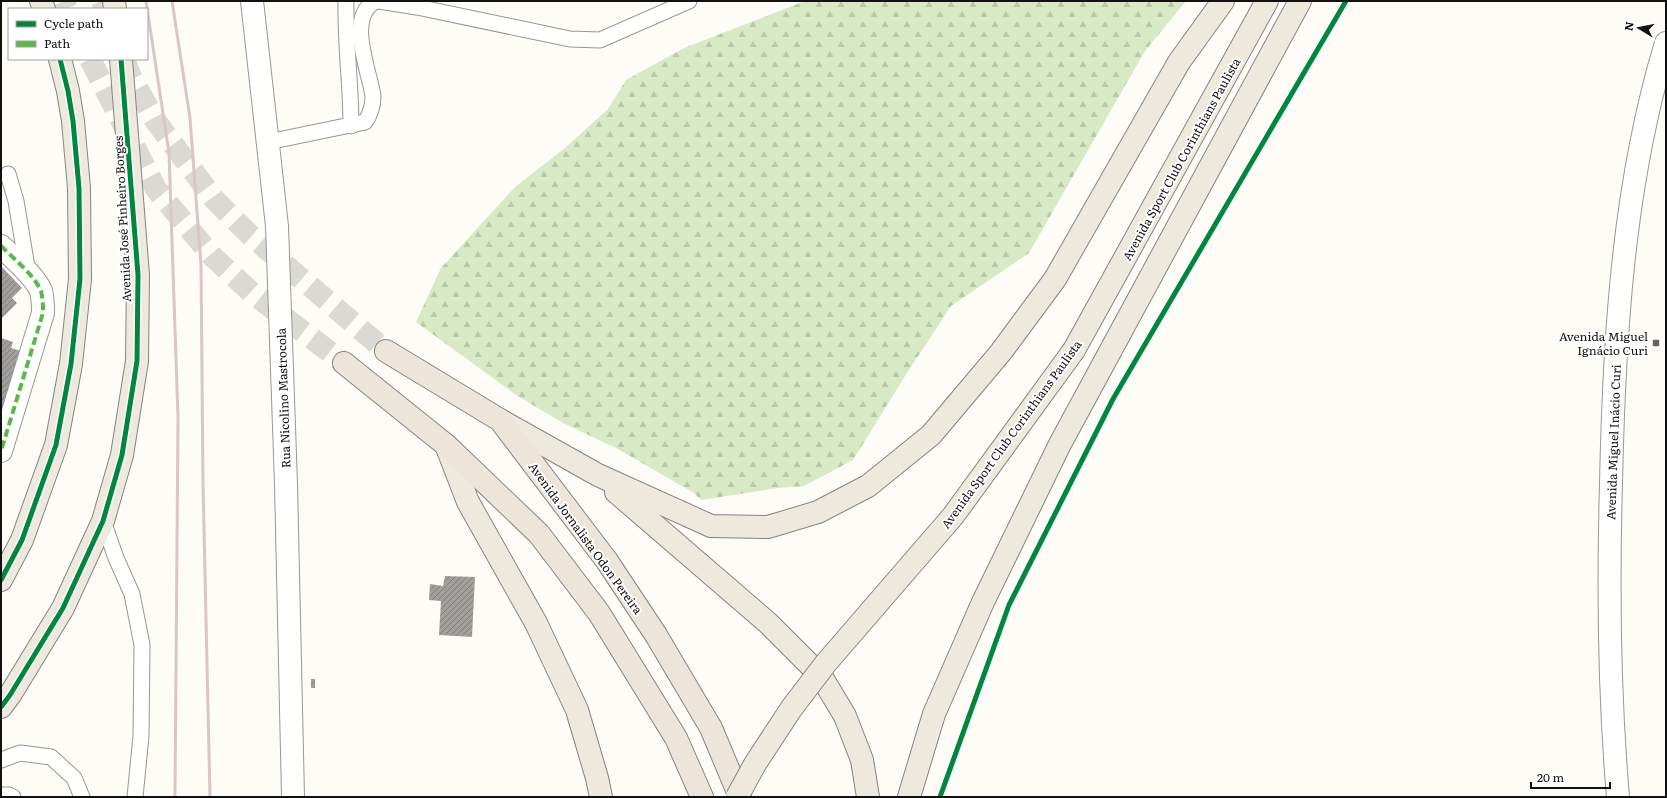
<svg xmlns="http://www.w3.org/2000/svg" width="1667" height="798" font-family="Literata,serif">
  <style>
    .forest { fill: url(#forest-firs) }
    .building { fill: url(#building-hatch) }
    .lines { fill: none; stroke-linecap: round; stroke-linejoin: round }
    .trunk-tunnel { stroke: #dad9d4; stroke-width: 22; stroke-dasharray: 22 11; stroke-linecap: butt }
    .service-casing { stroke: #979795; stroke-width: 17 }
    .minor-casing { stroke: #979795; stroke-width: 24 }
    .tertiary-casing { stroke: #979795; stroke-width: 24 }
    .primary-casing { stroke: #858482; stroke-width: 24 }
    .trunk-casing { stroke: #858482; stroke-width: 24 }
    .service { stroke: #fffffe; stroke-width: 15 }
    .minor { stroke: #fffffe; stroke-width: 22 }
    .tertiary { stroke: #fffffe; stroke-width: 22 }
    .primary { stroke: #ede9dc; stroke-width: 22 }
    .trunk { stroke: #ece5da; stroke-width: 22 }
    .rail { stroke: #d9c6c7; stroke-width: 3 }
    .primary-bridge-casing { stroke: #858482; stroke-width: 24; stroke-linecap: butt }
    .primary-bridge { stroke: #ede9dc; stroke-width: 22 }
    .quiet { stroke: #58b947; stroke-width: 4; stroke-dasharray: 8 4; stroke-linecap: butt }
    .cycleway-casing { stroke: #fff; stroke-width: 8 }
    .cycleway { stroke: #00873e; stroke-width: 5 }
    .poi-dot { fill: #646362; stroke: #fff; stroke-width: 1.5 }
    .labels { text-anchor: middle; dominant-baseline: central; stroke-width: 4; stroke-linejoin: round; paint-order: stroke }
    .street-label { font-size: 12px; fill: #111; stroke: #fff }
    .poi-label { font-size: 12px; fill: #111; stroke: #fff; text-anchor: end }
  </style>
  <defs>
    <pattern id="forest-firs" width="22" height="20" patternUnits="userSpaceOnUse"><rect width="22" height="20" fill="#d8eac5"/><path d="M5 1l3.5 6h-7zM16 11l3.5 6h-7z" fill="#b8c8a8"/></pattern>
    <pattern id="building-hatch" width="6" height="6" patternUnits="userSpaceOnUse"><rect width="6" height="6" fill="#a19f9c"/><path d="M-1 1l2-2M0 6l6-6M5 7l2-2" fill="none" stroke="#82807e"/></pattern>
  </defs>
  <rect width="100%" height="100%" fill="#fdfcf7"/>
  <!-- forest -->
  <polygon class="forest" points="805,1 1186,1 1145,51 1029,253 951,306 905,376 853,460 804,486 778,488 701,500 694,493 616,448 563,423 516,395 416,322 441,268 515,187 565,148 608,109 626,80 684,48"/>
  <!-- building -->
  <g class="building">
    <polygon points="1,266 22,288 12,298 17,303 1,319"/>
    <polygon points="1,338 13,342 11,348 21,351 1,415"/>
    <polygon points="445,576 475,577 472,637 439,635 441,601 429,600 430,584 443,586"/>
    <rect x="311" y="679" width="4" height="9"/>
  </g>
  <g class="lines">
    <!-- trunk-tunnel -->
    <g class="trunk-tunnel">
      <polyline points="63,1 67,9"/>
      <polyline points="102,1 105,9"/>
      <polyline points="90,59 156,189 212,256 251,292 344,363"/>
      <polyline points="124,59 131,77 155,120 214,199 249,234 386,351"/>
    </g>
    <defs>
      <g id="service">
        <path d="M346 1C345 43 351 84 351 126"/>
        <polyline points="379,1 417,7 570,39 600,40 689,1"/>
        <path d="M268 142 365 122C370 115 373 106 373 96 370 72 345 16 376 1"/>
        <polyline points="8,174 16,201 28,273"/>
        <polyline points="103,521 116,558 132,594 142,645 141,736 135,797"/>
        <polyline points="1,760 20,753 51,757 74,778 82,797"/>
        <polyline points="1,795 9,795 13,797"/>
      </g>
      <path id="minor" d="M1 246C13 258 35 276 41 291 43 299 43 306 43 313L1 451"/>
      <g id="tertiary">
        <polyline points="252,1 277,226 286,484 293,797"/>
        <path d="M1618 797C1609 693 1608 589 1611 484 1614 336 1623 185 1666 43"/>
      </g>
      <g id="primary">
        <polyline points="41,1 44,9"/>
        <polyline points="114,1 115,9"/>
        <polyline points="1074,350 1267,1"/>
        <polyline points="500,420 598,475 711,526 768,527 818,512 868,486 931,435 1001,352 1055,279 1179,62 1223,1"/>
        <polyline points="446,445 468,502 536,623 577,710 597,778 601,797"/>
        <polyline points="616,492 768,623 821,676 845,716 862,760 868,797"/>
        <polyline points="1,580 22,540 56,445 71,364 80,279 79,188 73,121 68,91 60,59"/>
        <polyline points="1,707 10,695 63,608 103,521 122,455 137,361 138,275 121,59"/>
        <polyline points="909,797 934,714 983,602 1060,444 1300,1"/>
      </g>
      <g id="trunk">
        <polyline points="386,351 500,420 607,561 656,635 711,728 740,797"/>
        <polyline points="344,363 446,445 539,534 599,613 676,738 702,797"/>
      </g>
    </defs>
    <!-- service casing -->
    <use href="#service" class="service-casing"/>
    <!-- minor casing -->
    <use href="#minor" class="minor-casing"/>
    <!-- tertiary casing -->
    <use href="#tertiary" class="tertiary-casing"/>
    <!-- primary casing -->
    <use href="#primary" class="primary-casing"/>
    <!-- trunk casing -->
    <use href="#trunk" class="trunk-casing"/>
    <!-- service -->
    <use href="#service" class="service"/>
    <!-- minor -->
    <use href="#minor" class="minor"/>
    <!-- tertiary -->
    <use href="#tertiary" class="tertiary"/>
    <!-- primary -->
    <use href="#primary" class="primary"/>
    <!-- trunk -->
    <use href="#trunk" class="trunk"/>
    <!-- rail -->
    <g class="rail">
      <polyline points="146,1 169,153 178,417 175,797"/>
      <polyline points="172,1 190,118 201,265 203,484 210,797"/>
    </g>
    <defs>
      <polyline id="primary-bridge" points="737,797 755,764 791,709 826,663 953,516 1074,350"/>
    </defs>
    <!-- primary-bridge casing -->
    <use href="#primary-bridge" class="primary-bridge-casing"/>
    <!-- primary-bridge -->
    <use href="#primary-bridge" class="primary-bridge"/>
    <!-- quiet -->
    <path class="quiet" d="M1 246C13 258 35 276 41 291 43 299 43 306 43 313L1 451"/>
    <defs>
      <g id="cycleway">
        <polyline points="1,580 22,540 56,445 71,364 80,279 79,188 73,121 68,91 60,59"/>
        <polyline points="1,707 10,695 63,608 103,521 122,455 137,361 138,275 121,59"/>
        <polyline points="940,797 1009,605 1113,399 1346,1"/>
      </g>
    </defs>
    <!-- cycleway casing -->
    <use href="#cycleway" class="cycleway-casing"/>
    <!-- cycleway -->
    <use href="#cycleway" class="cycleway"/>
  </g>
  <!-- markers -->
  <rect class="poi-dot" x="1652" y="339" width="8" height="8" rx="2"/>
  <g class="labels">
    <!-- street labels -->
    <g class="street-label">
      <text transform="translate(1181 159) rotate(-61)">Avenida Sport Club Corinthians Paulista</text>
      <text transform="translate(122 219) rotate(-93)">Avenida José Pinheiro Borges</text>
      <text transform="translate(283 398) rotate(-92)">Rua Nicolino Mastrocola</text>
      <text transform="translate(1011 434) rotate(-54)">Avenida Sport Club Corinthians Paulista</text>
      <text transform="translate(1613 442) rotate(-88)">Avenida Miguel Inácio Curi</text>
      <text transform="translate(586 538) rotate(54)">Avenida Jornalista Odon Pereira</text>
    </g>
    <!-- poi labels -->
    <g class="poi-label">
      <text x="1648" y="336">Avenida Miguel<tspan x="1648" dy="14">Ignácio Curi</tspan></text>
    </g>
  </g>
  <!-- border -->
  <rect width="1667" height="798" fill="none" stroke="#111111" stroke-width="4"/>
  <!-- legend -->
  <rect x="8" y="8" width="140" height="52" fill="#ffffff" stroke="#a0a0a0"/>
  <rect x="16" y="21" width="20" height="6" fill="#00873e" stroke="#a0a0a0"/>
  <text x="44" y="28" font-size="12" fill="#111111">Cycle path</text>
  <rect x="16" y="41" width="20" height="6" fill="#58b947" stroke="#a0a0a0"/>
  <text x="44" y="48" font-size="12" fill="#111111">Path</text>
  <!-- north arrow -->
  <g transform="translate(1639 28) rotate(280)" stroke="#ffffff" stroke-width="3" paint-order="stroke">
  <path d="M0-3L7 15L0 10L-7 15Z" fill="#111111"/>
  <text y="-6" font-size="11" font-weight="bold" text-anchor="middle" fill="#111111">N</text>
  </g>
  <!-- scale -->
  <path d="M1531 782v6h79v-6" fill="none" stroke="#111111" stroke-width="2"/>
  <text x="1537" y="782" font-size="12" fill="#111111" stroke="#ffffff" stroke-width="3" paint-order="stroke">20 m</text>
</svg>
